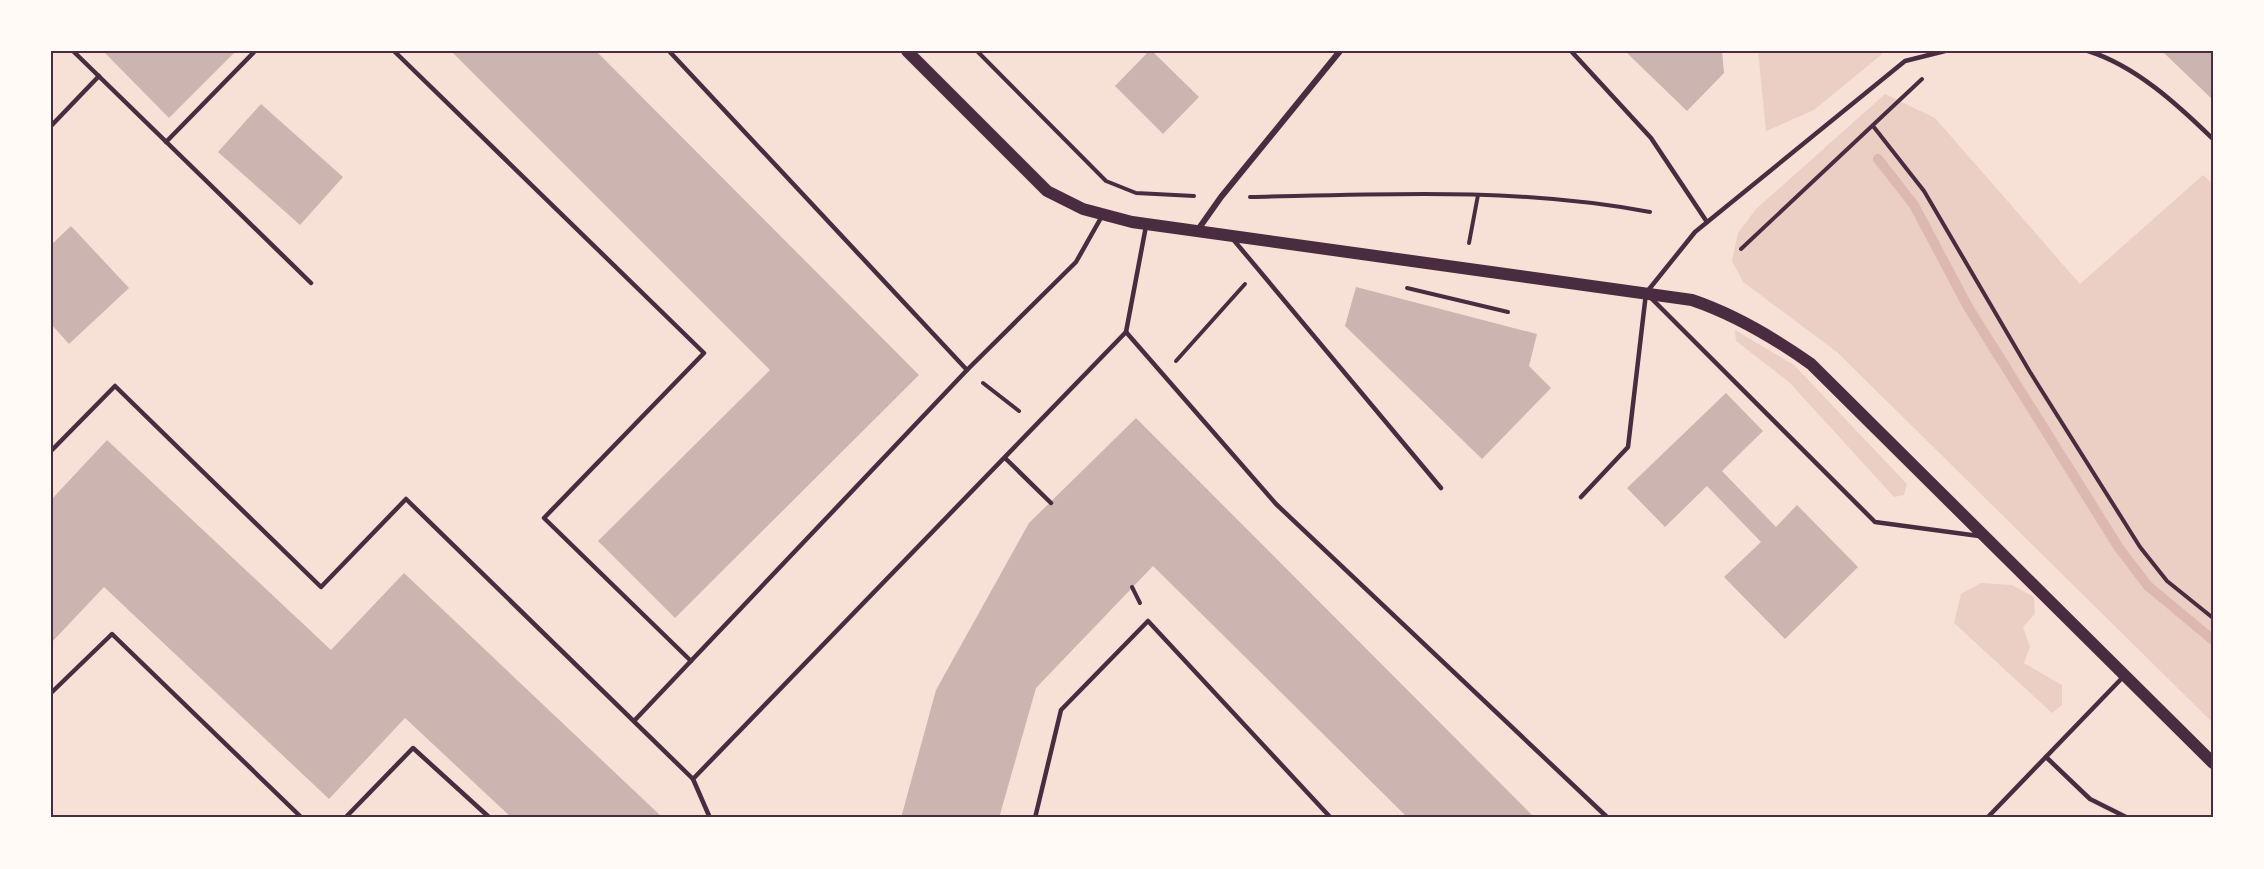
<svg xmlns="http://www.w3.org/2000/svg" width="2264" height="869" font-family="'Sofia Sans Condensed',sans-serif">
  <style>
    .green { fill: #ebcfc5 }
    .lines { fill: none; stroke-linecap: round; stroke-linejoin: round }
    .stream { stroke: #dcb8b0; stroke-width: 10 }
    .building { fill: #ccb4b1 }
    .path { stroke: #4a2c40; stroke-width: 4 }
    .service { stroke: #4a2c40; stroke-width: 4.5 }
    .minor { stroke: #4a2c40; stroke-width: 6 }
    .secondary { stroke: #4a2c40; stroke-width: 12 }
    .neatline { fill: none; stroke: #4a2c40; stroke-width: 2 }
  </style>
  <rect width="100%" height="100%" fill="#f7e1d7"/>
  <!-- green -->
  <g class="green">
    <polygon points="1758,51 1882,51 1881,55 1814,110 1766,131"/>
    <polygon points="1885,94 1935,118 2080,284 2203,175 2213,184 2213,723 1837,352 1743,282 1732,261 1738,233 1756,209"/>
    <polygon points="1735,330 1794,365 1907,484 1904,495 1894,497 1789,382 1736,341"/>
    <polygon points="1981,583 2012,585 2034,597 2035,614 2023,627 2030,647 2024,663 2062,685 2062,705 2052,713 1954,623 1961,594"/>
  </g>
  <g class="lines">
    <!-- stream -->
    <polyline class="stream" points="1878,159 1914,205 1968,307 2119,548 2148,586 2213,640"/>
  </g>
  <!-- building -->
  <g class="building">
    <polygon points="103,51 236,51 169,118"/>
    <polygon points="451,51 596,51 919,375 675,618 598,541 770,370"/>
    <polygon points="1149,51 1152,51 1199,97 1163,134 1115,86"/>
    <polygon points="1625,51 1722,51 1724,73 1687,111"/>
    <polygon points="2162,51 2213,51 2213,100"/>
    <polygon points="261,104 343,177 300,225 218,152"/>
    <polygon points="71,226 129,288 69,344 51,324 51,245"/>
    <polygon points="1356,287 1537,334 1529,366 1551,388 1482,459 1345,326"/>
    <polygon points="1726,393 1763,431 1722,471 1776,527 1797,505 1858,567 1785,639 1724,577 1761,542 1707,486 1665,527 1627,488"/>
    <polygon points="1136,418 1535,818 1408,818 1153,566 1036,688 999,818 901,818 936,690 1029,523"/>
    <polygon points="107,440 331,650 404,573 663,818 512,818 405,718 329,799 104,587 51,643 51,500"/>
  </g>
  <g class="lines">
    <!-- path -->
    <g class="path">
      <polyline points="977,51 1106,181 1136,193 1194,196"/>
      <polyline points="1873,126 1924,191 2030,372 2140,547 2167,581 2213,618"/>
      <path d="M1250 197C1383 194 1518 187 1650 212"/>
      <polyline points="1469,243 1478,195"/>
      <polyline points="1741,249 1922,79"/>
      <polyline points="1407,288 1508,312"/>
      <polyline points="1176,361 1245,284"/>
      <polyline points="983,383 1019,411"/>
      <polyline points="1132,587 1140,603"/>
    </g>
    <!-- service -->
    <g class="service">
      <polyline points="73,51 311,283"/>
      <polyline points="394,51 704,353 544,518 691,661"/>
      <polyline points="669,51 967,370"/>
      <polyline points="1571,51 1651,138 1707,222"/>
      <path d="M2088 51C2136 66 2178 105 2213 139"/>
      <polyline points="51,126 99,76"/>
      <polyline points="166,142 255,51"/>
      <polyline points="1232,238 1441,488"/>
      <polyline points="1650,297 1875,522 1979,536"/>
      <polyline points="1126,332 1276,504 1608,818"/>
      <polyline points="51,451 115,386 321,587 406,499 693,779 1126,332 1146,226"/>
      <polyline points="1005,458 1051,503"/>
      <polyline points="1581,497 1628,447 1646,293 1695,232 1905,61 1945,51"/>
      <polyline points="51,693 112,634 302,818"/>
      <polyline points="634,721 967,370 1076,262 1102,216"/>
      <polyline points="2046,757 2090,799 2128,818"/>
      <polyline points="693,779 710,818"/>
      <polyline points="345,818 413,748 490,818"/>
      <polyline points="1035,818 1061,710 1148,621 1331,818"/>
      <polyline points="1987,818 2124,676"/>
    </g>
    <!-- minor -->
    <polyline class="minor" points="1197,231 1221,197 1340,51"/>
    <!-- secondary -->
    <path class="secondary" d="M907 51 1047 191 1083 209 1132 222 1692 300C1736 315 1773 337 1811 364L2213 763"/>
  </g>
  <!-- border -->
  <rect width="2264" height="869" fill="none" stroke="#fffaf5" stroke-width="105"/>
  <rect x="52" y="52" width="2160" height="764" class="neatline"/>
</svg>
